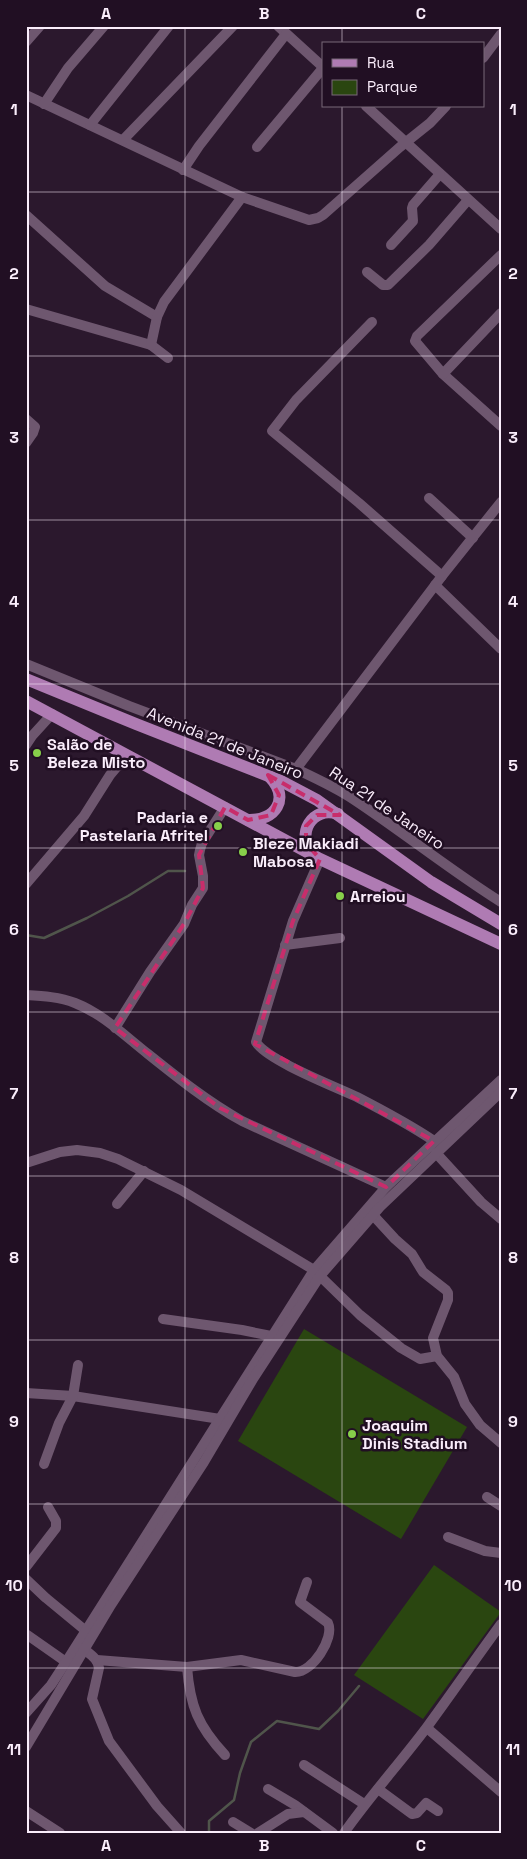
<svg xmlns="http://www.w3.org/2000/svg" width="527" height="1859" font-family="'Space Grotesk',sans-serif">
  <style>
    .green { fill: #2a4610 }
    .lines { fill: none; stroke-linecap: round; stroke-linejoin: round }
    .stream { stroke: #50554b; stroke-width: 2.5 }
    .minor { stroke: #6e576f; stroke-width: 10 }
    .major { stroke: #af7bb3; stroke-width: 12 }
    .marked { fill: none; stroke: #c82d6b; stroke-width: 4; stroke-dasharray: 10 6; stroke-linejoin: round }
    .grid { fill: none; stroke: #faedfb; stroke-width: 1; stroke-opacity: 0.55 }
    .poi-dot { fill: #87cf4a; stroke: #210f23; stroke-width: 2 }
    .labels { text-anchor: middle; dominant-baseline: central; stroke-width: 5; stroke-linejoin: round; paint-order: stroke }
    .street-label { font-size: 16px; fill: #faedfb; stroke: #210f23 }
    .poi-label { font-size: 16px; font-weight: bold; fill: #faedfb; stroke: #210f23; text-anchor: start }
    .neatline { fill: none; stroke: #faedfb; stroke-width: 2 }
    .grid-label { font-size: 16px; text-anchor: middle; font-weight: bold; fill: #faedfb }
  </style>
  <rect width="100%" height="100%" fill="#2b182d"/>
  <!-- green -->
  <g class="green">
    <polygon points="304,1329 467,1427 401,1539 238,1441"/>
    <polygon points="434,1565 501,1612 423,1719 354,1675"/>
  </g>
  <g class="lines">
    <!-- stream -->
    <g class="stream">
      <polyline points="26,935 44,938 87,918 128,896 168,871 185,871"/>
      <polyline points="209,1833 209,1821 234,1800 240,1773 251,1742 277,1721 319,1729 338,1711 359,1686"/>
    </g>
    <!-- minor -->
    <g class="minor">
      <polyline points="278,26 323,67"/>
      <polyline points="26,42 40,26"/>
      <polyline points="483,58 501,34"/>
      <polyline points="26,95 242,197 309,220 318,218 323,215 400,147 430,123 446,106"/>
      <polyline points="44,104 68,68 104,26"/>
      <polyline points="366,106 501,229"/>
      <polyline points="90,125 169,26"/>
      <polyline points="123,140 233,26"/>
      <polyline points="257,147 323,68"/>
      <polyline points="183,170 199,146 286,34"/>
      <polyline points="26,215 105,286 157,317"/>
      <polyline points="391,245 413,221 412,208 413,205 440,174"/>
      <polyline points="501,255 417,336 415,341 443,374 501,426"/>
      <polyline points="367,272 383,285 388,285 429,245 468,200"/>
      <polyline points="26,309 151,345 168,358"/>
      <polyline points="372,322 296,400 272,431 359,503 442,576"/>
      <polyline points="151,345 157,317 164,302 242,197"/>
      <polyline points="443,374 501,313"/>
      <polyline points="26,419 35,427 33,433 26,443"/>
      <polyline points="429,498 473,538"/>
      <polyline points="435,585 501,649"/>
      <path d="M26 664 129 706 296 769C315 778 335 787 353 799 403 832 450 870 501 902"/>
      <polyline points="26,745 32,736 52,714"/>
      <polyline points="296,769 442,576 501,502"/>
      <path d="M320 859 293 921 256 1042C266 1060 336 1087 357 1097 384 1111 409 1124 434 1141"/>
      <polyline points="26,884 84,816 110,775 126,756"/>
      <polyline points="285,945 340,938"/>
      <path d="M26 995C43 996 60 997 75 1003 103 1014 125 1036 148 1054 178 1078 208 1102 242 1121L386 1187"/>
      <polyline points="115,1028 150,972 184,924 192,905 203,888 203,876 199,855 200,850 202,843 225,807"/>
      <polyline points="436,1153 481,1202 501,1219"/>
      <polyline points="26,1163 60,1152 77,1150 100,1153 118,1159 181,1190 314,1270"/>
      <polyline points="117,1204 144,1171"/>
      <polyline points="372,1214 395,1239 412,1254 423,1272 446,1290 448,1293 448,1300 433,1338 437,1356 454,1377 465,1404 480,1425 501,1443"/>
      <polyline points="320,1276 360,1315 401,1348 420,1359 437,1356"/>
      <polyline points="163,1319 242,1330 271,1336"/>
      <polyline points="26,1393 73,1396 220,1419"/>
      <polyline points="44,1464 59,1423 73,1396 78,1365"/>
      <polyline points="487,1497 501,1506"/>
      <polyline points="448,1537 485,1551 501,1553"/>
      <polyline points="26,1567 56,1528 56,1521 48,1507"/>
      <polyline points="26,1579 46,1598 86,1631"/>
      <polyline points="26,1634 66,1662"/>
      <path d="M85 1650C91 1655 98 1659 99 1668L92 1699 109 1741 157 1806 181 1833"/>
      <path d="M97 1660 187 1667 241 1660 295 1672C312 1673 335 1638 328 1623L300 1602 307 1582"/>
      <path d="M187 1667C190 1706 198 1726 225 1755"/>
      <polyline points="26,1713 51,1685 66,1662 314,1270 386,1187 501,1080"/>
      <polyline points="427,1728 501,1792"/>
      <polyline points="26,1747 111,1605 204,1462 253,1379 320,1276 380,1207 501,1092"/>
      <polyline points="304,1765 364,1804"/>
      <polyline points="268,1789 295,1805 333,1833"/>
      <polyline points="378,1789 412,1814 417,1813 426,1803 438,1811"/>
      <polyline points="26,1811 60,1833"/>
      <polyline points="233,1822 251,1833"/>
      <polyline points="258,1833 288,1814 304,1812"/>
      <path d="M344 1833C370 1796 400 1763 427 1727 452 1693 476 1658 501 1624"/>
    </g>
    <!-- major -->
    <g class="major">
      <polyline points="26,679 136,724 281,781 317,800 431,882 501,924"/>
      <polyline points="26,701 320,859 501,944"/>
      <path d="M248 820C276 821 290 798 270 777"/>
      <path d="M313 854C295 835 312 805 338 814"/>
    </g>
  </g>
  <!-- marked area -->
  <path class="marked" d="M268 775 340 815H317L306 826V843L320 859 293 921 255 1044 434 1141 386 1187 220 1108 115 1028 184 924 203 888 199 855 225 807 248 820 271 815 279 795Z"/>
  <!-- grid -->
  <path class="grid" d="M185 26V1833M342 26V44M342 106V1833M26 192H501M26 356H501M26 520H501M26 684H501M26 848H501M26 1012H501M26 1176H501M26 1340H501M26 1504H501M26 1668H501"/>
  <!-- markers -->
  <g class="poi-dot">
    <circle cx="37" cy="753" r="5"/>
    <circle cx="218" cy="826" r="5"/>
    <circle cx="243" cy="852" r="5"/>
    <circle cx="340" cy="896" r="5"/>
    <circle cx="352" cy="1434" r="5"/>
  </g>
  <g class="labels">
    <!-- street labels -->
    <g class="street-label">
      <text transform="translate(225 743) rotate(22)">Avenida 21 de Janeiro</text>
      <text transform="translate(387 808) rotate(34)">Rua 21 de Janeiro</text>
    </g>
    <!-- poi labels -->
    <g class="poi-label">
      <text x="47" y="744">Salão de<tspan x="47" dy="18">Beleza Misto</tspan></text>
      <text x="208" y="817" text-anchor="end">Padaria e<tspan x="208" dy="18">Pastelaria Afritel</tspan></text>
      <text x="253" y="843">Bleze Makiadi<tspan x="253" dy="18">Mabosa</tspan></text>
      <text x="350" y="896">Arreiou</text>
      <text x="362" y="1425">Joaquim<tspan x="362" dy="18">Dinis Stadium</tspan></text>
    </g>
  </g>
  <!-- border -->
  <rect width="527" height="1859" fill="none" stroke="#210f23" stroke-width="55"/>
  <!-- legend -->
  <rect x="322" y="42" width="162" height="65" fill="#210f23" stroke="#786879"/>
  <rect x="332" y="59" width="25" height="8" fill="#af7bb3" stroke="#786879"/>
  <text x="367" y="68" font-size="15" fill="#faedfb">Rua</text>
  <rect x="332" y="80" width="25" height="15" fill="#2a4610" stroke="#786879"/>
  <text x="367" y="92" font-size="15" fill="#faedfb">Parque</text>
  <rect x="28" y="28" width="472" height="1804" class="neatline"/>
  <g class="grid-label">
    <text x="106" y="19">A</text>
    <text x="264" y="19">B</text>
    <text x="421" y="19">C</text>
    <text x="14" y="115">1</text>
    <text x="513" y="115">1</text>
    <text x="14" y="279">2</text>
    <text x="513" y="279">2</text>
    <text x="14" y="443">3</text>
    <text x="513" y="443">3</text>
    <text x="14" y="607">4</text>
    <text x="513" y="607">4</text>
    <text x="14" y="771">5</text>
    <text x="513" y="771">5</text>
    <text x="14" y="935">6</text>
    <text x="513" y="935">6</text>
    <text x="14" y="1099">7</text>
    <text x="513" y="1099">7</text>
    <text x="14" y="1263">8</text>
    <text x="513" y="1263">8</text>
    <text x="14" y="1427">9</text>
    <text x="513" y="1427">9</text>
    <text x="14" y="1591">10</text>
    <text x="513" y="1591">10</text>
    <text x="14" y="1755">11</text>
    <text x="513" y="1755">11</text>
    <text x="106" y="1851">A</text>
    <text x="264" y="1851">B</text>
    <text x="421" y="1851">C</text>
  </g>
</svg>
